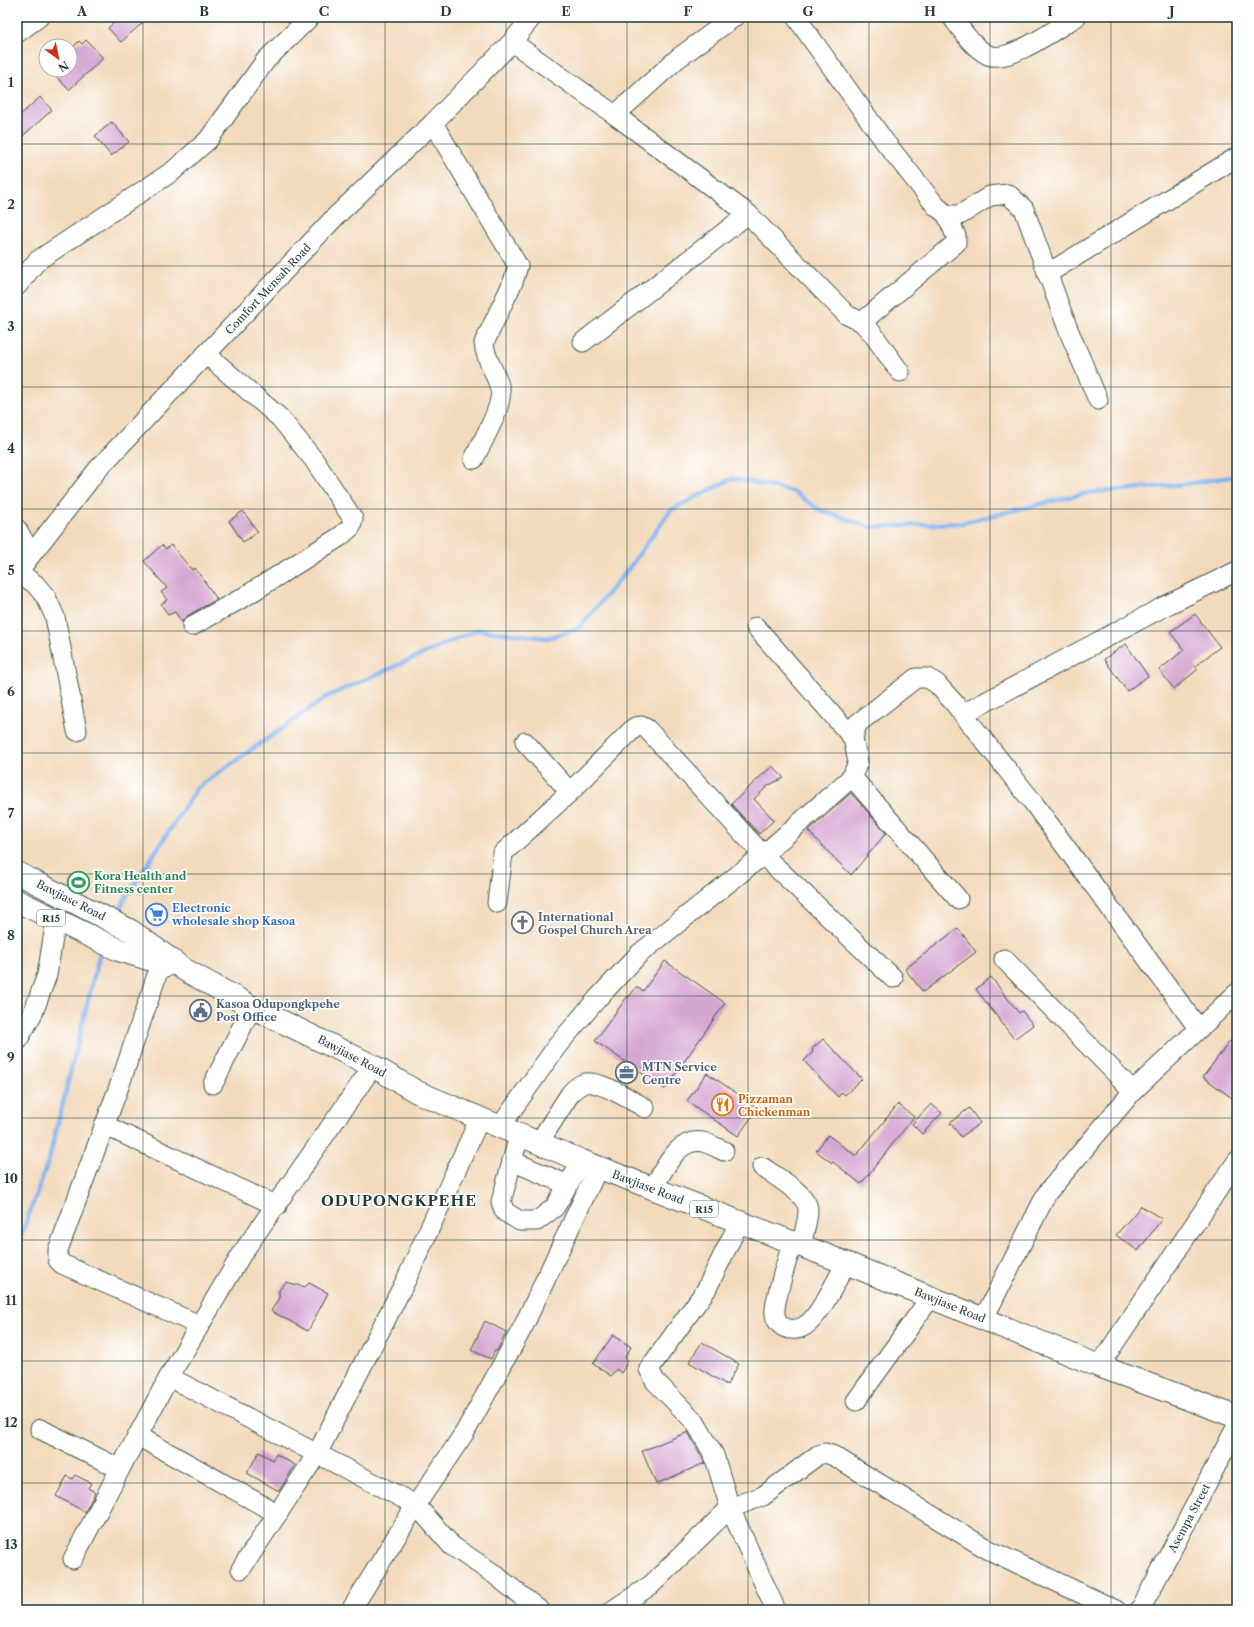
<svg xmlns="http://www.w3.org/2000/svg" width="1254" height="1627" font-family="'Libre Caslon Text',serif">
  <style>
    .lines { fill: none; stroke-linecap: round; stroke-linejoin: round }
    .stream { stroke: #82b4ef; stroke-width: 4.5 }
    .building { fill: #d6a6d2 }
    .minor-casing { stroke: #3f5548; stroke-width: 21 }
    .major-casing { stroke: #3f5548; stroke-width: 24 }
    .minor { stroke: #fff; stroke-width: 19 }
    .major { stroke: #fff; stroke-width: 22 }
    .grid { fill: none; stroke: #1f3d34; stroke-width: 1; stroke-opacity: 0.55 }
    .labels { text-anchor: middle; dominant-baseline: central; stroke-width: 3.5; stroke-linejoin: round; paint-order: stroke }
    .shield { fill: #fff; stroke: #627771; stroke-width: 1 }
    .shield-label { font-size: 10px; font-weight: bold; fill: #1f3d34 }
    .street-label { font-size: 11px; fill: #1f3d34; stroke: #fff }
    .leisure-label { font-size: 11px; font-weight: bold; fill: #27864d; stroke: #fff; text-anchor: start }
    .shop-label { font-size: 11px; font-weight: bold; fill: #366cbe; stroke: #fff; text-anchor: start }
    .worship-label { font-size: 11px; font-weight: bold; fill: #5b616d; stroke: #fff; text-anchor: start }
    .service-label { font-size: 11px; font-weight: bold; fill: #4e5e75; stroke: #fff; text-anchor: start }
    .food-label { font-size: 11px; font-weight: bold; fill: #c56008; stroke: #fff; text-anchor: start }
    .district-label { font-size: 15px; font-weight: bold; letter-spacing: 1px; fill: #1f3d34; stroke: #fff }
    .neatline { fill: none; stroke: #1f3d34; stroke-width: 1.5 }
    .grid-label { font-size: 13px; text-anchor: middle; font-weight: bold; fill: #1f3d34 }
  </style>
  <rect width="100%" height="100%" fill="#fff"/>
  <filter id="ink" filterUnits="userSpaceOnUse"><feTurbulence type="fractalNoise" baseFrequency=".025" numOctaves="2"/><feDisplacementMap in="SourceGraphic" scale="8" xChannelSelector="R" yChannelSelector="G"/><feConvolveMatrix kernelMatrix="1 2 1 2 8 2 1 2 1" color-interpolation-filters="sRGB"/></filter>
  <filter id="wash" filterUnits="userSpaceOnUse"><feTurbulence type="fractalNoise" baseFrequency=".012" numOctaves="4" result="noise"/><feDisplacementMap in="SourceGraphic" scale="16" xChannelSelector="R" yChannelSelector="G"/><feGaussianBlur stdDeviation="0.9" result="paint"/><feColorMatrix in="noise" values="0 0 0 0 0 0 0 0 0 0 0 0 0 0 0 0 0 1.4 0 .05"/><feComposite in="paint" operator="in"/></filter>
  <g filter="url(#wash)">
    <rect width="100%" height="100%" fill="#f3dabc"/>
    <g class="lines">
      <!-- stream -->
      <g class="stream">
        <polyline points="116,917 126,897 197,788 328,696 477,630 548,638 579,628 629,568 671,510 733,478 792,491 820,510 870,527 962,523 1087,493 1187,484 1237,476"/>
        <polyline points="17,1247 49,1159 99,956 102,948"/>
      </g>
    </g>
    <g id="blocks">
      <!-- building -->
      <g class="building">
        <polygon points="121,17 149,17 121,42 108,28"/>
        <polygon points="86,40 103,58 69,90 50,70 70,70 70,50 79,41 82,44"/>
        <polygon points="40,97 52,110 17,141 17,118"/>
        <polygon points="112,122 129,142 111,156 95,136"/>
        <polygon points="243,511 258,532 243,542 229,521"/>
        <polygon points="162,545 166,549 171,545 192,570 195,568 217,599 187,616 182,622 175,612 168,615 161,604 167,600 161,592 167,588 144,561"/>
        <polygon points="1195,614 1220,647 1195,666 1198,669 1174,689 1159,670 1184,650 1170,632"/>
        <polygon points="1126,644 1148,676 1127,691 1104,659"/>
        <polygon points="772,766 784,778 769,785 754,799 774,820 759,834 731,804"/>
        <polygon points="851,793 886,833 851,875 808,831"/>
        <polygon points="958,928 976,952 923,992 905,969"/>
        <polygon points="665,961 725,1003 665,1089 595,1041 627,997 629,997 636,987 643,991"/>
        <polygon points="991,977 1019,1013 1022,1011 1033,1025 1014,1039 976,989"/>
        <polygon points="823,1039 862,1079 845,1095 842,1092 838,1097 804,1061 813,1052 812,1049"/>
        <polygon points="1230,1041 1237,1046 1237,1092 1232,1098 1203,1077"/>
        <polygon points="707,1073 758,1108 738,1136 687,1101"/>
        <polygon points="898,1104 914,1117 861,1184 833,1162 832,1163 816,1151 828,1135 856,1156"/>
        <polygon points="931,1104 942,1113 922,1134 912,1124"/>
        <polygon points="969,1108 980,1123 961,1137 950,1123"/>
        <polygon points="1141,1206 1162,1219 1138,1251 1116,1235"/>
        <polygon points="286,1282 305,1287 309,1283 328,1293 308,1331 271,1311 279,1298 279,1290"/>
        <polygon points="485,1321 506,1332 497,1351 495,1351 491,1359 471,1350"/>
        <polygon points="613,1335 631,1347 625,1357 628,1361 621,1373 616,1369 611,1376 593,1364"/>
        <polygon points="702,1342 739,1364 727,1385 689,1362"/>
        <polygon points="688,1432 705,1463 656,1484 642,1451"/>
        <polygon points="259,1452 273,1460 276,1454 295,1465 279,1491 247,1473"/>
        <polygon points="75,1475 91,1483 88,1488 95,1492 85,1512 56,1496 67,1476 72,1479"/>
      </g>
    </g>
  </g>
  <g filter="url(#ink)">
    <use href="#blocks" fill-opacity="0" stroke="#3f5548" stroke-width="1"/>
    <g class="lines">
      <defs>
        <g id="minor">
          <polyline points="796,17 885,142 936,206 947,215 960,215 990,196 1008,194 1024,209 1068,329 1098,400"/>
          <path d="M952 17C962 30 972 47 988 55 1009 64 1057 28 1076 17"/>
          <polyline points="17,33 39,17"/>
          <polyline points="512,42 615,115 748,214 847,315 862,322 872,333 900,372"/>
          <polyline points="615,115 677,59 734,17"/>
          <path d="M433 123 518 266 513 282 484 343C485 360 497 373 500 390 504 406 481 443 474 459"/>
          <polyline points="1047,274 1237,157"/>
          <polyline points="17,286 37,261 173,171 208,140 266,60 310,17"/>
          <polyline points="862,322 956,243 956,236 947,215"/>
          <polyline points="583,342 748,214"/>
          <polyline points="17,529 31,554"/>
          <polyline points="18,572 35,584 46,597 55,617 77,731"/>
          <polyline points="17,573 98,469 335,217 433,123 512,42 532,17"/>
          <polyline points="192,626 244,597 341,536 351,527 353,519 314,460 280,418 206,354"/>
          <polyline points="756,627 853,738"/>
          <polyline points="963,714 1165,606 1237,571"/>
          <polyline points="525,742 570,792"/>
          <polyline points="852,777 958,899"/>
          <polyline points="497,903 503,853 570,792 635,727 641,726 647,729 763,855 893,978"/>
          <polyline points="1004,959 1133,1091"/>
          <polyline points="161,963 120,1084 58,1250 58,1260 62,1264 199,1325"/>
          <polyline points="17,1042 33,1013 47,975 56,920"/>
          <polyline points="213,1084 252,1007"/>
          <polyline points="104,1125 277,1206"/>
          <polyline points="500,1127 557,1046 597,999 639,954 763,855 852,777 858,762 853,738 857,724 916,678 928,678 937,684 955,704 1032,801 1198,1028"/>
          <polyline points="519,1136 501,1202 505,1212 520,1221 537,1221 555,1207 582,1161"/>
          <path d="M538 1144 570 1094C574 1089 578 1085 585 1083 600 1080 631 1100 645 1108"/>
          <polyline points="512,1161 568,1185"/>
          <path d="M762 1167C775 1176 808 1194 808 1210 808 1222 803 1235 801 1246"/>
          <path d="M653 1188C664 1170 677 1137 703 1142 710 1144 717 1148 724 1151"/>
          <polyline points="739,1223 706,1290 649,1369 655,1381 695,1422 714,1455 730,1508 776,1610"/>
          <path d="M792 1243C787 1262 777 1290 775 1309 773 1327 792 1335 806 1325 820 1316 837 1279 846 1263"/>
          <polyline points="984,1318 1047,1193 1133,1091 1237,993"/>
          <polyline points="1099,1366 1237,1161"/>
          <polyline points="169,1377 416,1505 452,1546 494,1574 539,1610"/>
          <polyline points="856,1401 931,1297"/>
          <polyline points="40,1429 120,1469 169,1377 243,1252 373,1066"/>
          <polyline points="138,1436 278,1514"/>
          <polyline points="73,1559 120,1469"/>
          <polyline points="241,1569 317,1454 406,1280 480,1118"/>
          <polyline points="351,1610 416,1505 465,1432 523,1327 598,1168"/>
          <polyline points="613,1610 651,1585 730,1508 763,1496 818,1455 825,1453 834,1456 987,1549 1116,1610"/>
          <polyline points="1140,1610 1237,1426"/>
        </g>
        <g id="major">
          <polyline points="17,873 131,931 185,970 252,1007 373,1066 417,1092 582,1161 846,1263 1099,1366 1237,1417"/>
          <polyline points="17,901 119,950 168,965"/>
        </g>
      </defs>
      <!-- minor casing -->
      <use href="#minor" class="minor-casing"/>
      <!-- major casing -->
      <use href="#major" class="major-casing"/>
      <!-- minor -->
      <use href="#minor" class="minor"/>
      <!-- major -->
      <use href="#major" class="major"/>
    </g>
  </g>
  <!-- grid -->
  <path class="grid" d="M143 17V1610M264 17V1610M385 17V1610M506 17V1610M627 17V1610M748 17V1610M869 17V1610M990 17V1610M1111 17V1610M17 144H1237M17 266H1237M17 387H1237M17 509H1237M17 631H1237M17 753H1237M17 874H1237M17 996H1237M17 1118H1237M17 1240H1237M17 1361H1237M17 1483H1237"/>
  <!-- icons -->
  <defs>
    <symbol id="stadium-ring" viewBox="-11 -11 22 22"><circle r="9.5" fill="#fff" stroke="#2e9e5b" stroke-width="1.5"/><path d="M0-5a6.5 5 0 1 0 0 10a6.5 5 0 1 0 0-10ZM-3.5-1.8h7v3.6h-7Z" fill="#2e9e5b"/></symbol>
    <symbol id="supermarket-ring" viewBox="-11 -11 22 22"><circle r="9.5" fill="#fff" stroke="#3f7fe0" stroke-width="1.5"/><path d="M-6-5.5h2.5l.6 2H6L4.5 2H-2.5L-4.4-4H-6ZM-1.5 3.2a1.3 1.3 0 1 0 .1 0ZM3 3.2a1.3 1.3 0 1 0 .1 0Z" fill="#3f7fe0"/></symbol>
    <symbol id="church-ring" viewBox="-11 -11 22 22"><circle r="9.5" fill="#fff" stroke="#6b7280" stroke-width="1.5"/><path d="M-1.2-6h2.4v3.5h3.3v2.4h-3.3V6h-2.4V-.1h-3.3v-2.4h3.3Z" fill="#6b7280"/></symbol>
    <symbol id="civic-ring" viewBox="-11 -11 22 22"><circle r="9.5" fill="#fff" stroke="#5c6f8a" stroke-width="1.5"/><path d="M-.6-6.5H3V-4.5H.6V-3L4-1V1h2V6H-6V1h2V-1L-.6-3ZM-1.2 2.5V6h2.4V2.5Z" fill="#5c6f8a"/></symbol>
    <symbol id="office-ring" viewBox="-11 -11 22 22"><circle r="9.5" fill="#fff" stroke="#5c6f8a" stroke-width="1.5"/><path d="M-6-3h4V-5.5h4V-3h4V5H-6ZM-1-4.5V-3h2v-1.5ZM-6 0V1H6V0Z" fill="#5c6f8a"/></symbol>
    <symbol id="restaurant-ring" viewBox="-11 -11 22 22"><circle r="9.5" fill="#fff" stroke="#e8710a" stroke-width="1.5"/><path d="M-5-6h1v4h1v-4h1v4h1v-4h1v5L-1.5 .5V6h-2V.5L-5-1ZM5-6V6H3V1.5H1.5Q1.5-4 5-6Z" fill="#e8710a"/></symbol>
  </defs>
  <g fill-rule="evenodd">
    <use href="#stadium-ring" x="66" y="870" width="25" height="25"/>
    <use href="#supermarket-ring" x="144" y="902" width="25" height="25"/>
    <use href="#church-ring" x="510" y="910" width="25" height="25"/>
    <use href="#civic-ring" x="188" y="998" width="25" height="25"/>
    <use href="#office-ring" x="614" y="1060" width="25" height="25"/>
    <use href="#restaurant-ring" x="710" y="1092" width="25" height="25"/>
  </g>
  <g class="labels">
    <!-- shield labels -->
    <g class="shield">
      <rect x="37" y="910" width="28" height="16" rx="3"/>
      <rect x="690" y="1201" width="28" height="16" rx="3"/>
    </g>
    <g class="shield-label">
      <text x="51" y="918">R15</text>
      <text x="704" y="1209">R15</text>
    </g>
    <!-- street labels -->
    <g class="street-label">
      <text transform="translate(268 289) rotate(-47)">Comfort Mensah Road</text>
      <text transform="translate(71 900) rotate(27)">Bawjiase Road</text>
      <text transform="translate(352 1056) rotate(28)">Bawjiase Road</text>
      <text transform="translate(648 1187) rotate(21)">Bawjiase Road</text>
      <text transform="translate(950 1305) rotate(22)">Bawjiase Road</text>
      <text transform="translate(1189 1518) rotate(-62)">Asempa Street</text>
    </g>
    <!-- leisure labels -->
    <g class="leisure-label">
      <text x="94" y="876">Kora Health and<tspan x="94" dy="13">Fitness center</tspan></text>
    </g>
    <!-- shop labels -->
    <g class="shop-label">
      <text x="172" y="908">Electronic<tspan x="172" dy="13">wholesale shop Kasoa</tspan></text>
    </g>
    <!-- worship labels -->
    <g class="worship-label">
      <text x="538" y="917">International<tspan x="538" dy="13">Gospel Church Area</tspan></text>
    </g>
    <!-- service labels -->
    <g class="service-label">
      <text x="216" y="1004">Kasoa Odupongkpehe<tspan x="216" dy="13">Post Office</tspan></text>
      <text x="642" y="1067">MTN Service<tspan x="642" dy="13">Centre</tspan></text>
    </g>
    <!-- food labels -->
    <g class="food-label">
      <text x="738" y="1099">Pizzaman<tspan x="738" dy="13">Chickenman</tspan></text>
    </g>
    <!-- district labels -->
    <g class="district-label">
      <text x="399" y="1200">ODUPONGKPEHE</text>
    </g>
  </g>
  <!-- margin -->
  <rect width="1254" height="1627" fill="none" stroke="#fff" stroke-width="44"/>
  <!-- north arrow -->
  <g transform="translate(58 58) rotate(147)"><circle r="19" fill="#ffffff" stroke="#a5b1ae"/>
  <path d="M0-3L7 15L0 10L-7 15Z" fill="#c8321e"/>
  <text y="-6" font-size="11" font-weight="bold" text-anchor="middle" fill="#1f3d34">N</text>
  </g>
  <rect x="22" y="22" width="1210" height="1583" class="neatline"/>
  <g class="grid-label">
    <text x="82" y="16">A</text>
    <text x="204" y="16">B</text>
    <text x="324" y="16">C</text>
    <text x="446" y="16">D</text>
    <text x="566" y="16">E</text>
    <text x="688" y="16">F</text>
    <text x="808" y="16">G</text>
    <text x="930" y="16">H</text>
    <text x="1050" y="16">I</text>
    <text x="1172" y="16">J</text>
    <text x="11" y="87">1</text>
    <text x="11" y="209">2</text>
    <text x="11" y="331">3</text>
    <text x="11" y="453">4</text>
    <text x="11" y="575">5</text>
    <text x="11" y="696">6</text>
    <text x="11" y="818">7</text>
    <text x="11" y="940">8</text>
    <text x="11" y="1062">9</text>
    <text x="11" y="1183">10</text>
    <text x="11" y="1305">11</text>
    <text x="11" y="1427">12</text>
    <text x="11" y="1549">13</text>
  </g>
</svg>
